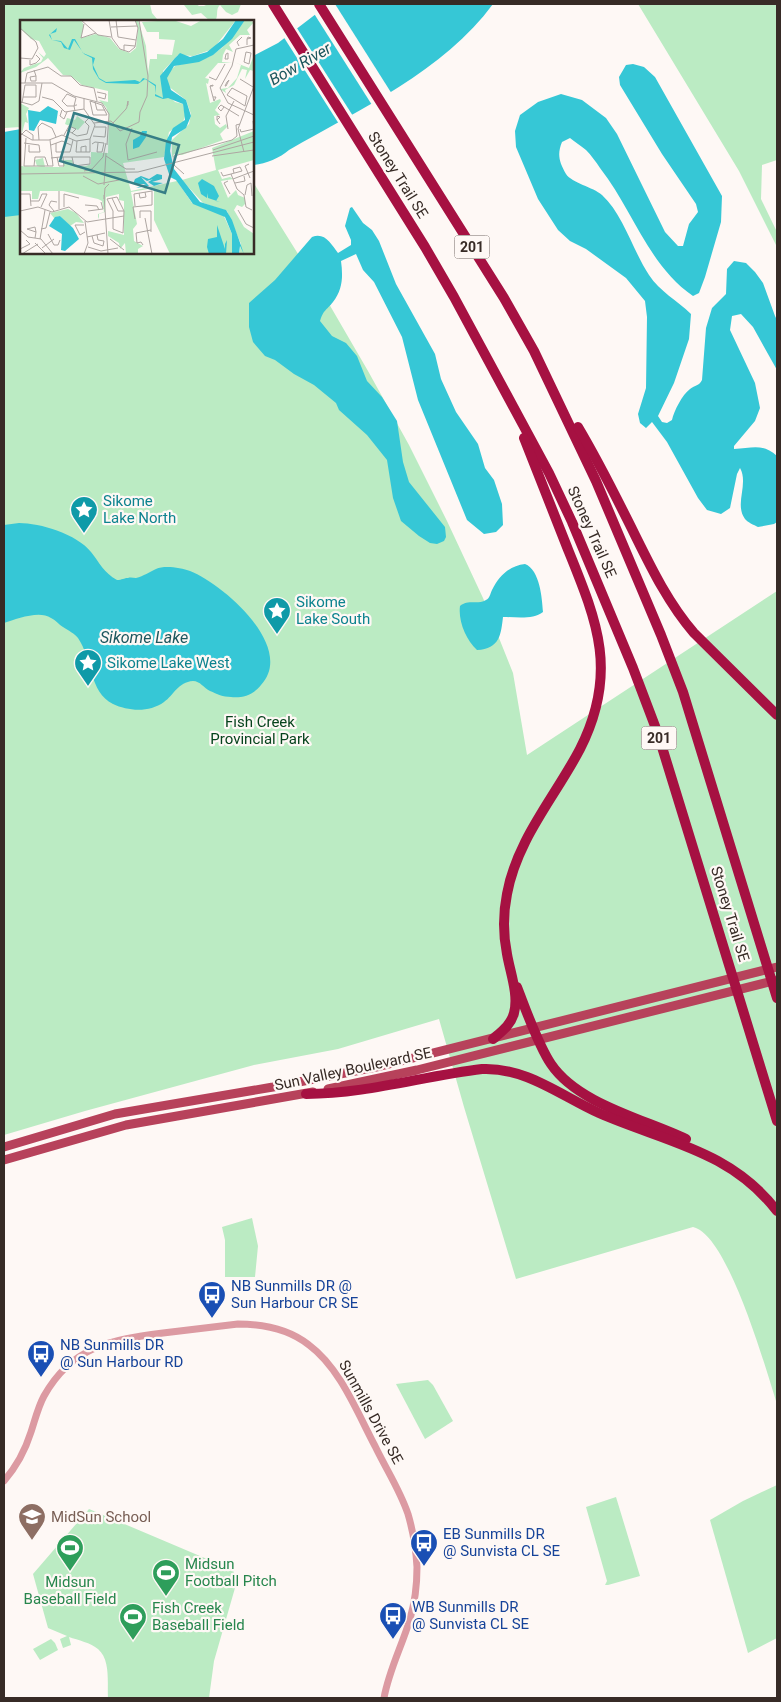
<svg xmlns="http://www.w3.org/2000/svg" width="781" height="1702" font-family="Roboto,sans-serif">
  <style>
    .green { fill: #bbebc3 }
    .water { fill: #36c7d6 }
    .pier { fill: #fef8f5 }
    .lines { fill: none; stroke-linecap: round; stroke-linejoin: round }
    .minor { stroke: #dc9aa2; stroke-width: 7 }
    .major { stroke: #b7425b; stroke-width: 9 }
    .highway { stroke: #a61142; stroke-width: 10 }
    .labels { text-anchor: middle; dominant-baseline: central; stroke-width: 4.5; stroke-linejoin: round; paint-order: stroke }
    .shield { fill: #fef8f5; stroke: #736864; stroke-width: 1 }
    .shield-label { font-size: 14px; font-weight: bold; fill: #372b26 }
    .street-label { font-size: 15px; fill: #372b26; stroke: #fef8f5 }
    .culture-label { font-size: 15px; fill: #0d838f; stroke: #fef8f5; text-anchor: start }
    .park-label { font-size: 15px; fill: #06431c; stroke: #fef8f5 }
    .transit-label { font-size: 15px; fill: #164399; stroke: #fef8f5; text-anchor: start }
    .education-label { font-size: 15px; fill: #785e54; stroke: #fef8f5; text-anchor: start }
    .leisure-label { font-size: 15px; fill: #27864d; stroke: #fef8f5; text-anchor: start }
    .water-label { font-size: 16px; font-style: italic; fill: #1c565d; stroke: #fef8f5 }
    .inset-road { fill: none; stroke: #aea6a2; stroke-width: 1 }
    .view { fill: #367e86; fill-opacity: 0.15; stroke: #367e86; stroke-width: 2.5 }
    .inset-edge { fill: none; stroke: #372b26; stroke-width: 2.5 }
  </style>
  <rect width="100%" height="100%" fill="#fef8f5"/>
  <!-- green -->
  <g class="green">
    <polygon points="4,4 150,4 152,13 157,19 155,21 21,21 21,127 4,128"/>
    <path d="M177 4H196L199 6H204L208 4H241L238 12 232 15 226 12 220 5C215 9 219 16 215 21H210L201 13 192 15 184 5Z"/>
    <polygon points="638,4 777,4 777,160 762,165 761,199 777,232 777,247 739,171"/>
    <path d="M253 182 325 297 368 371 409 445 447 521 483 598 513 673 527 755 777 591V1404C766 1370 728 1234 693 1227L516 1279 464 1107 439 1019 338 1049 254 1065 85 1111 4 1135V209L21 207V252H252Z"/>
    <polygon points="252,1218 258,1246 255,1277 225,1277 225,1240 222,1227"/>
    <polygon points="428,1380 433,1385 453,1421 425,1439 396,1384"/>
    <polygon points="777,1485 777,1638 748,1653 710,1520 743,1501"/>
    <polygon points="616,1497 640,1576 608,1585 605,1585 607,1581 586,1507"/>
    <path d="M89 1509 233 1570 236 1579 235 1588 214 1661 209 1698H108C107 1684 111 1660 98 1649 91 1643 78 1640 69 1637L71 1645 63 1648 60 1639 67 1636 48 1628 33 1574Z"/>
    <polygon points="51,1639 55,1643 58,1650 40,1660 33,1649"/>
  </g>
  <!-- water -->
  <g class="water">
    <path d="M329 4H493C444 71 360 109 289 150 280 158 265 164 253 165V56L278 43Z"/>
    <path d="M633 64 644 67 655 77 722 196 721 222 705 277 699 293 693 296C648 265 633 210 600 168 596 162 591 155 586 150 581 146 575 142 570 138L562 142C557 154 559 162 566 174 572 183 593 187 602 195 623 214 633 251 649 275 660 292 677 300 691 314L689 339 674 383 658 416 662 422 667 423 672 420C674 411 682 395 690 389 695 385 699 386 702 380L706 328 712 308 726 294 727 269 734 261 746 263 755 272 763 283 775 316 777 320V370L753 327 741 314 732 316 730 330 755 383 760 408 755 421 734 446V449C752 448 763 443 777 456V522L774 524 758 527C754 525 747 522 745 519 734 504 749 484 740 468L737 474 730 508 721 514 707 510 698 498 667 442 652 422 646 428 640 423 638 414 646 388 647 317 645 301 626 278 586 249 570 241 558 230 538 199 516 147 515 131 520 115 538 102 561 94 582 100 606 118 617 134 665 232 678 246H683L689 224 698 212 696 204 662 154 620 85 619 77 626 65Z"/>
    <polygon points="21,129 21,215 4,217 4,132"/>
    <path d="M352 207 363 223 372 230 379 241 396 284 435 354 441 379 456 412 478 444 485 468 494 480 502 504 503 525 496 532 484 534 467 520 418 400 402 337 374 282 363 270 356 254 341 261C343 276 343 289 333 302 326 311 324 309 320 321L332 336 346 343 357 356 367 381 382 397 397 421 403 462 409 482 445 527 446 537 444 541 437 544 430 543 419 536 401 521 393 498 387 460 367 435 339 410 336 403 314 385 294 374 275 360 265 356 253 342 249 327V303L275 280 312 237C325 232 331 244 338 253L351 245V240L345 226 350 208Z"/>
    <path d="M19 523C40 523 77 534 91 552 99 562 104 573 117 580 122 580 124 578 128 578 131 577 133 578 136 578 144 576 149 572 156 569 165 565 181 568 190 571 223 584 296 647 261 685 253 695 243 698 231 697 223 697 217 694 210 691 204 688 200 681 193 681 178 682 174 695 164 702 149 713 128 711 113 704 89 692 92 658 78 638 75 634 68 630 63 627 59 625 56 620 51 618 39 610 17 619 4 623V525Z"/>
    <path d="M525 564C540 570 542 598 543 612 533 620 516 617 503 617 501 634 500 649 477 650 466 640 458 621 460 606 468 599 478 605 486 600 490 598 490 594 492 590 499 576 509 566 525 564Z"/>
  </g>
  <!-- pier -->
  <g class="pier">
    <polygon points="325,4 335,4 392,94 372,105 313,12"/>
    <polygon points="295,25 353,116 339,124 283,36"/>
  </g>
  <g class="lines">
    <!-- minor -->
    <path class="minor" d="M4 1481C17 1466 25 1451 31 1432 35 1420 38 1407 44 1396 72 1346 111 1340 163 1333 188 1330 213 1327 238 1324 264 1324 289 1329 309 1345 340 1368 357 1412 375 1446 386 1469 400 1490 408 1514 413 1531 416 1549 417 1567 417 1584 415 1602 410 1619 402 1646 389 1670 384 1698"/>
    <!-- major -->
    <g class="major">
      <polyline points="328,1089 417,1070 777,980"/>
      <polyline points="4,1147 115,1114 273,1087 381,1066 777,967"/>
      <polyline points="4,1160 126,1125 313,1092"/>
    </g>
    <!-- highway -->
    <g class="highway">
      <polyline points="273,4 425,247 454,297 549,473 572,522 633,668 658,734 777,1121"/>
      <polyline points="319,4 504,298 534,351 596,481 661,635 683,692 777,998"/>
      <path d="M578 427C594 454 609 483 623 511 645 554 663 597 694 633L777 715"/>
      <path d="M517 987C526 1010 538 1045 551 1064 578 1104 644 1119 686 1139"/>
      <path d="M493 1039C501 1032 511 1025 514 1013 519 995 510 972 507 954 503 934 503 914 507 894 517 839 555 797 580 749 619 672 597 621 567 547 553 511 538 474 524 438"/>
      <path d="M306 1094C366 1094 423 1076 482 1069 526 1067 561 1096 599 1113 665 1142 730 1150 777 1211"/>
    </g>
  </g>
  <!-- icons -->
  <defs>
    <symbol id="sight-pin" viewBox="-11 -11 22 30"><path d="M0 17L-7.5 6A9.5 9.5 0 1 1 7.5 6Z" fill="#0f9aa8" stroke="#fef8f5"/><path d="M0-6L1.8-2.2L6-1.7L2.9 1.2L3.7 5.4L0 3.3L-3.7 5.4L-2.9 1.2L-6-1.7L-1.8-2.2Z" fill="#fff"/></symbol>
    <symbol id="bus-pin" viewBox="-11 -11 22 30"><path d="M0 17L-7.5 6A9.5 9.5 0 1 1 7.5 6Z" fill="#1a4fb4" stroke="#fef8f5"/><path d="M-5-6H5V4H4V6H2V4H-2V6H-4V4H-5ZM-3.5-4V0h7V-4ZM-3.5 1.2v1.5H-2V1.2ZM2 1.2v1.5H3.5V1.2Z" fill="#fff"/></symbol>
    <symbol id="school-pin" viewBox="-11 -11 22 30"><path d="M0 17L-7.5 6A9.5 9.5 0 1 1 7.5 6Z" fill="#8d6e63" stroke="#fef8f5"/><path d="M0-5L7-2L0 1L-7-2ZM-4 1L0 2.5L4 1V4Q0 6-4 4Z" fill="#fff"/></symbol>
    <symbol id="stadium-pin" viewBox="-11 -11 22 30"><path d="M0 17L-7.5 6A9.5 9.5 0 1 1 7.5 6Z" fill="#2e9e5b" stroke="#fef8f5"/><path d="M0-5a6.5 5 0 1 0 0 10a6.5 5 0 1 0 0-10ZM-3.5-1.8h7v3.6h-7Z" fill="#fff"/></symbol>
  </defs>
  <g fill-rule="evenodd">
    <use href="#sight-pin" x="68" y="494" width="32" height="43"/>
    <use href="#sight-pin" x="261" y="595" width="32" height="43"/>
    <use href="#sight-pin" x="72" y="647" width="32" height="43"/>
    <use href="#bus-pin" x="196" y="1279" width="32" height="43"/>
    <use href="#bus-pin" x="25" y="1338" width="32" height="43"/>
    <use href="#school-pin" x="16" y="1501" width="32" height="43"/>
    <use href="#bus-pin" x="408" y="1527" width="32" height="43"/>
    <use href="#stadium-pin" x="54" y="1532" width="32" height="43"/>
    <use href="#stadium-pin" x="150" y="1557" width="32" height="43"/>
    <use href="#bus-pin" x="377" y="1600" width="32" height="43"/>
    <use href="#stadium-pin" x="117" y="1601" width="32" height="43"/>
  </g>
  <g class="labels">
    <!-- shield labels -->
    <g class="shield">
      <rect x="454.5" y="235.5" width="35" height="23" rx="4"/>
      <rect x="641.5" y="726.5" width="35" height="23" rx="4"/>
    </g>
    <g class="shield-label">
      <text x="472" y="247">201</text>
      <text x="659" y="738">201</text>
    </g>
    <!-- street labels -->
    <g class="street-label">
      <text transform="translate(398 175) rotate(58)">Stoney Trail SE</text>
      <text transform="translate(592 532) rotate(66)">Stoney Trail SE</text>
      <text transform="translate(730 914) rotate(73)">Stoney Trail SE</text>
      <text transform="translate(353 1069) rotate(-12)">Sun Valley Boulevard SE</text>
      <text transform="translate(371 1412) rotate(61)">Sunmills Drive SE</text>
    </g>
    <!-- culture labels -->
    <g class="culture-label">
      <text x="103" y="501">Sikome<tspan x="103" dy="17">Lake North</tspan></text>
      <text x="296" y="602">Sikome<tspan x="296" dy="17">Lake South</tspan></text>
      <text x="107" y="663">Sikome Lake West</text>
    </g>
    <!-- park labels -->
    <g class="park-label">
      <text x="260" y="722">Fish Creek<tspan x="260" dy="17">Provincial Park</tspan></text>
    </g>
    <!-- transit labels -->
    <g class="transit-label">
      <text x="231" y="1286">NB Sunmills DR @<tspan x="231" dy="17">Sun Harbour CR SE</tspan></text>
      <text x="60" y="1345">NB Sunmills DR<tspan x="60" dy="17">@ Sun Harbour RD</tspan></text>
      <text x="443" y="1534">EB Sunmills DR<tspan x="443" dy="17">@ Sunvista CL SE</tspan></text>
      <text x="412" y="1607">WB Sunmills DR<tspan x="412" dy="17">@ Sunvista CL SE</tspan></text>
    </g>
    <!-- education labels -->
    <g class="education-label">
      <text x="51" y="1517">MidSun School</text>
    </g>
    <!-- leisure labels -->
    <g class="leisure-label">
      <text x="185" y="1564">Midsun<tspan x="185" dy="17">Football Pitch</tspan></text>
      <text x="70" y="1582" text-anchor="middle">Midsun<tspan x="70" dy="17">Baseball Field</tspan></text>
      <text x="152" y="1608">Fish Creek<tspan x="152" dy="17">Baseball Field</tspan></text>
    </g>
    <!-- water labels -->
    <g class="water-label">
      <text transform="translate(300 64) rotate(-30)">Bow River</text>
      <text x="144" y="637">Sikome Lake</text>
    </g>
  </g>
  <!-- overview -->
  <g transform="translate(20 20)">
    <rect width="234" height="234" fill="#fef8f5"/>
    <path d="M0 0H61L64 5 61 18 76 14 90 18 99 29 110 33 116 28 118 8 115 0H118L126 26 128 54 130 39H137V34L152 35 155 20 139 19V12H127L122 2 153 0 171 6 182 0H216L193 29 173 36 158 35 143 51V70L155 82 163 84 165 96 163 102 149 112 144 137 103 143 111 171 157 161 172 183 203 194 212 214V234H150L134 200V168L111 172 117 204 113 209 114 221 123 226 118 229V234H106L105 223 100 229 99 223 88 216V211L104 215V181L99 180V174L86 177 85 192 79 194V197L78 199V194L84 192 82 181 78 179 43 171H20L18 179H12V171H0V146L21 147 17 146 15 140 23 138 25 147H43V140H52L54 146H66L71 144V132L88 133 89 96 86 87 79 80 88 82V71L62 65 51 56 43 55 28 38 16 47 0 53 4 48 21 42 23 38 18 32 24 37 26 34 19 21 11 19 0 8ZM225 0 234 2 227 10 230 15H220L209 25 213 32 206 29 203 35 202 42 212 43H198L185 58 189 59 188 64 186 63 190 83 200 79 201 81 195 90 200 95 194 96 195 104 200 108 206 104 207 107 200 114 203 120 162 135 154 134 152 138V120L169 104 171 94 166 80 148 66 146 55 155 46 189 37 202 28ZM234 35V51L230 50 225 59 227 50 222 49 214 65 205 70 206 73 200 69 208 68 217 58 221 45 214 42 229 48ZM0 83 9 88 6 94 8 103 5 102 2 113ZM57 96 65 102 58 110 45 104 47 98 55 100ZM234 111V140L198 150 202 159 210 157 213 159 201 161 208 178 216 170 218 175 225 178V184L222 187 217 185 214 190 224 207 234 214V234H219L221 224 207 191 183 183 162 160 196 150 192 128ZM48 189 56 193 64 203 56 202 50 206 40 196 34 198 30 193Z" fill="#bbebc3"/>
    <path d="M32 0 37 8 36 12 30 14 32 20 41 21 48 29 52 19H55L63 33 75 38 73 45 79 58 86 62 115 60 120 62 123 58 126 59 136 65 135 74 143 78 140 56 155 38 160 33 170 37 187 32 203 19 216 0H225L212 19 193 35 179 42 154 46 147 58 151 70 166 80 171 96 166 108 152 117 150 131 154 149 180 182 206 190 212 200 224 234 220 226 219 234H212V214L205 197 173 184 156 160 150 157 144 139 146 121 153 108 165 100 163 84 148 78 143 79 135 76V66L125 59 121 62 118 64 86 63 79 59 73 49 72 38 64 34 54 20 50 30 44 28 41 22 32 20 29 15 37 8ZM28 86 38 91 36 104 20 100 14 111 9 110 8 90 20 92ZM122 111H127L126 117 119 127 113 129V120L120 116ZM137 154 142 155V159L132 162 143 163 134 166 128 162 133 159 127 161 121 157 129 166 116 168 126 164H113L115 159 121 156 129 159ZM182 159 194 166 199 176 196 181 200 182 188 178V173L187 178 181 174 178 163ZM40 196 53 208 59 219 45 231 41 230 42 214 29 206 35 197ZM197 205 205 229V224L207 220 206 234H189L187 227 188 219 197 217Z" fill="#36c7d6"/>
    <path class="inset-road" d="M61 0 78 15 91 17M89 0 92 18 100 29 109 32 115 27 118 8 115 0M96 0 98 17 116 20M64 4 61 18 76 13M91 7 117 6M0 8 16 22 18 28 12 39 0 38M227 25V19L231 18 228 17 227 19M234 25 216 29 212 46 200 68 208 83 234 95M219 26 217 22 222 17 219 20M104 31V25L115 26M226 32 231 33 229 44 224 42ZM208 33V39H205L206 34ZM10 40V45L16 43 20 39 16 35M14 50 16 56 10 57 11 61H16V56M189 57 196 60 205 44M220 59 233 67M209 60 206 66H205L207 62ZM0 63H32L54 76 82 83 89 94 87 125M5 63 7 53 28 47 41 56H51L60 65 74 68 77 81M190 66 193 65V66H190L194 81 196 77H193M212 68 227 76 225 86 207 75ZM77 72 86 74 85 79 78 77M22 77 33 80 45 92 64 89M70 81 82 85 87 95H73ZM1 82 12 85 19 81 22 63M75 82 77 90H85M2 83 5 65H16V77H3M204 87 201 91 198 88 201 85 219 96M42 90 40 96 44 99 47 92M55 91 54 86 56 78 47 74 42 81 47 86H54L56 85H57M197 100V96L200 97 197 100 200 104M74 103 91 101 100 111 119 102 120 92 127 76 128 56 119 0M93 103 106 89 107 87V86L108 85V81L107 86M112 108 106 124 108 140 137 132M208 109 206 96 214 81M220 109 221 112 234 109 233 101M47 110 57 116 67 114 69 106 65 102 69 98M0 113 12 120H29L42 115 56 121 70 119 75 105 64 89V78M44 115 49 106 56 109 52 113M0 116 6 110 13 115V120M73 116 85 117 86 107H75M6 118 4 146H33L30 120M19 120 18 107 22 103 32 108 36 117M57 121 56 132H70V119M4 123 19 125 20 132H9V125M36 123V132H50L53 120M72 124 75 122 84 123 82 132H77L78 123M31 125 42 121 51 125M193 130 234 116M61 132V127L66 126V132M224 132 218 109 234 66M86 136 106 149H115M192 136 234 130M37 137 39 146H44L43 137M31 138 40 137H70V144L54 146 52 137M229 144 225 146 230 158M14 146 15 137H25L28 146M64 151 72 149 83 137 86 123M201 152 203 156 211 154 222 151 220 147 213 149 214 153M0 154 118 152 234 122M164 154 154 145V136L212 120 217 116 216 105 220 104M211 154 217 169 224 175 226 187 232 190M63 156 78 164 99 160M213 159 234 151M208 161 204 163 210 174M215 163 225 161 224 156M84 165 86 133M39 171V189M119 173 120 178 126 177 125 172M0 174H10L11 186M84 175 88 234M225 175 227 165 231 163 232 176M97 177 104 191 103 213 93 209V191L87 179ZM92 178 98 191H104M84 179 85 168 89 164M11 181H19L22 174H27L21 187M65 185 77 186 79 190M115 186 114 174 132 171V185L113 187 115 199M44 187V174L59 178M218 190 226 204 234 208M0 191 18 187 32 192 49 187 67 202 104 196M34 191 29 185 31 181 37 182M68 191 83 189 81 182M120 198V191H131V212M125 198 132 234M64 205H55L60 215 65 212M21 209 26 208 30 192M0 210 8 217 21 219 33 234M28 214 34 225H38L40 220M72 216 74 223 83 226 84 221 78 220 77 215M67 217 85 213M15 218 16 212 7 209 15 207 16 212M20 219 25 190M90 219 104 230M15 223 26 234M123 225 121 222 117 223 116 213 131 210M68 227 81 231 98 228M22 228 34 219M0 229 10 224 6 220M2 234 18 224M64 234 68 223 65 201"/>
    <path class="view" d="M54 93 159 125 145 173 40 141Z"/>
    <rect width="234" height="234" class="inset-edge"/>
  </g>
  <!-- border -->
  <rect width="781" height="1702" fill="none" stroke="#372b26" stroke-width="10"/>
</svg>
